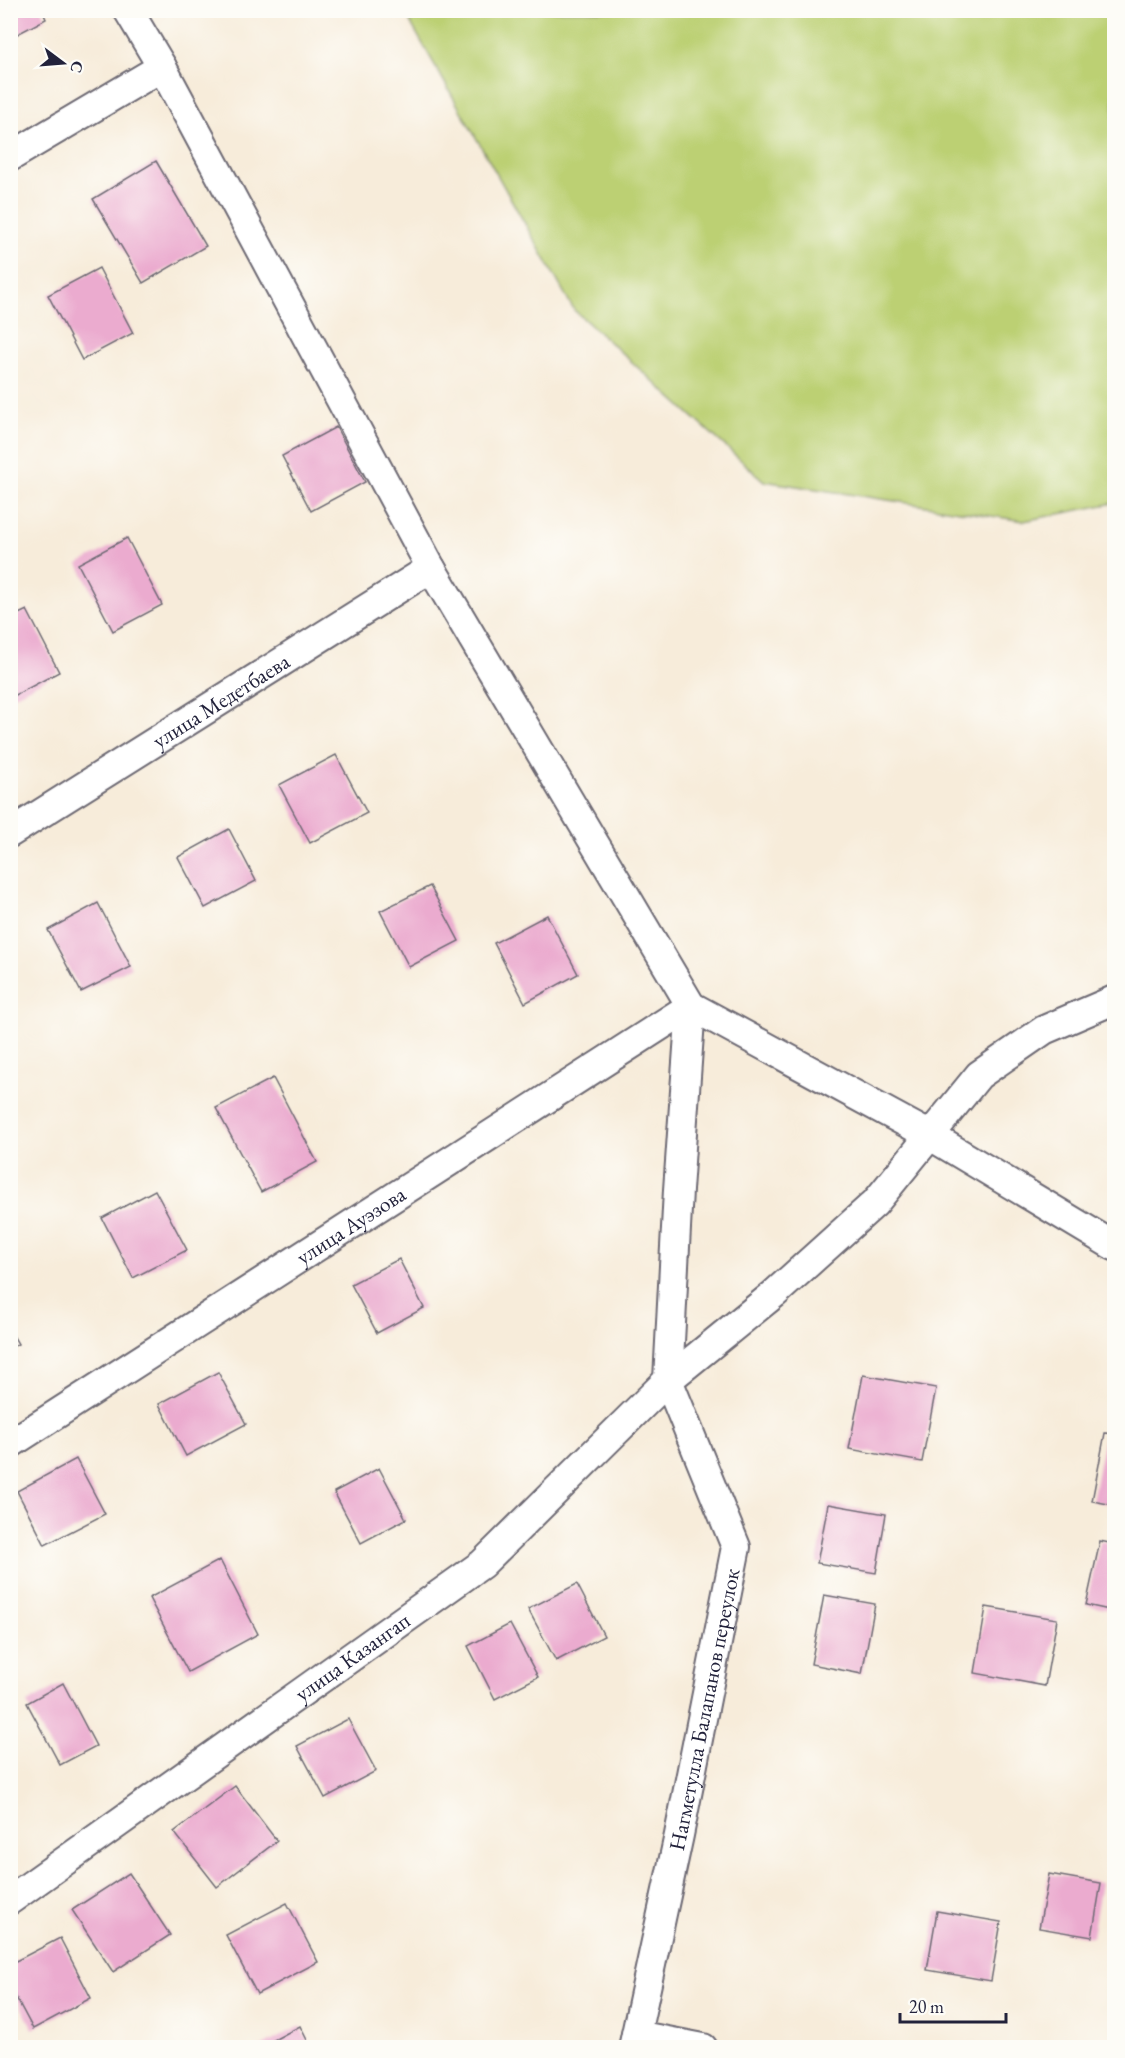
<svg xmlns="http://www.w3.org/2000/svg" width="1125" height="2058" font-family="'EB Garamond',serif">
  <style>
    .green { fill: #bcd073; stroke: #6f7957; stroke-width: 1.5 }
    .building { fill: #ebabcf }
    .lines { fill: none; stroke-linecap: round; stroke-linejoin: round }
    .minor-casing { stroke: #6d6973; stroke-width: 32 }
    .minor { stroke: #fff; stroke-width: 28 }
    .labels { text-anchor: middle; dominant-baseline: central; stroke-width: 4.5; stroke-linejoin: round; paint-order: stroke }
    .street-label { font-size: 22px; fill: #22223b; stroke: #fdfcf7 }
  </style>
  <rect width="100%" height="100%" fill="#fdfcf7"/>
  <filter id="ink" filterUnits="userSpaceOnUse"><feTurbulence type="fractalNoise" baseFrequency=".0167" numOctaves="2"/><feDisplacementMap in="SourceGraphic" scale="12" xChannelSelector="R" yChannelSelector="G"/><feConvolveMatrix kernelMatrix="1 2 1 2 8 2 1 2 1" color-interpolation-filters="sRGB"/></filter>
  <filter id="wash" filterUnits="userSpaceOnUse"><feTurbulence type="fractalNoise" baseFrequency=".008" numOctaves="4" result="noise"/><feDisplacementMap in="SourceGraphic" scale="24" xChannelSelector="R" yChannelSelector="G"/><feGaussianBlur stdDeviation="1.35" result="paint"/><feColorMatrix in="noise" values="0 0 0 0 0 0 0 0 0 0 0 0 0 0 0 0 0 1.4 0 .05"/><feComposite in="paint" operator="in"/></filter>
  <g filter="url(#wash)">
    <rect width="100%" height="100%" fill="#f7ecda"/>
    <!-- green -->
    <polygon class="green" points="404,11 1114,11 1114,503 1024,521 764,481 574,310"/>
    <g id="blocks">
      <!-- building -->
      <g class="building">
        <polygon points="10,10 42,10 46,19 10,38"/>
        <polygon points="156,161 206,246 143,283 93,199"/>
        <polygon points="99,268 133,333 82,360 48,295"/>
        <polygon points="336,427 365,482 311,511 282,456"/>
        <polygon points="127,538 162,605 113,631 78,564"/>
        <polygon points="27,610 59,672 10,698 10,618"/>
        <polygon points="336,755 367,813 310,843 279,785"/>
        <polygon points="229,829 256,881 205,908 178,857"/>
        <polygon points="430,886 459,941 409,967 380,911"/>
        <polygon points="98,903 131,967 81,992 48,930"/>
        <polygon points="547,915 578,974 525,1003 494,943"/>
        <polygon points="273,1078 317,1162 261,1192 216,1108"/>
        <polygon points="155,1190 187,1250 133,1278 102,1218"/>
        <polygon points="399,1259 424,1308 377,1333 351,1284"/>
        <polygon points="10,1330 18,1344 10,1348"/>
        <polygon points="218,1372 246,1424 186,1456 159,1404"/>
        <polygon points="863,1375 936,1388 922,1462 849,1449"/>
        <polygon points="1105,1433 1114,1434 1114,1505 1092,1501"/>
        <polygon points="76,1459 105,1514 45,1545 17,1491"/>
        <polygon points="379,1468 406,1519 361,1543 334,1492"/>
        <polygon points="828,1504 886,1514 876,1573 817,1563"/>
        <polygon points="1100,1541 1114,1544 1114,1611 1086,1605"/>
        <polygon points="220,1560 258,1634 188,1672 149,1598"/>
        <polygon points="577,1584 604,1636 556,1661 528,1609"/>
        <polygon points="824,1595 875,1604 862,1674 811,1664"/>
        <polygon points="986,1607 1057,1619 1045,1686 975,1673"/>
        <polygon points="510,1624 538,1677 495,1699 468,1646"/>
        <polygon points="63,1683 96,1746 60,1765 27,1703"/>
        <polygon points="348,1719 376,1771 325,1798 297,1746"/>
        <polygon points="235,1786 277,1841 217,1887 174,1832"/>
        <polygon points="129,1873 170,1935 113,1972 72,1910"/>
        <polygon points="1049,1874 1101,1883 1092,1937 1039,1928"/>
        <polygon points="287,1903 318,1962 257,1994 226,1935"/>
        <polygon points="937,1911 1001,1922 991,1981 927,1970"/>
        <polygon points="60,1938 91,1998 33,2029 10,1986 10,1964"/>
        <polygon points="300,2026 311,2048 259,2048"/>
      </g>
    </g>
  </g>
  <g filter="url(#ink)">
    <use href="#blocks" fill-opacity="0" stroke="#6d6973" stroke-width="1.5"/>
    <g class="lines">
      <defs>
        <g id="minor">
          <polyline points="128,10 162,67 431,568 691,1006 929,1135 1114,1246"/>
          <polyline points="10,157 162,67"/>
          <path id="s1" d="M10 833 431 568"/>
          <path id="s2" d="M10 1444 691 1006"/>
          <path id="s3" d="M10 1900 482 1564 668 1380 774 1294 875 1203 979 1075 1044 1030 1114 1000"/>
          <polyline points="636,2035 703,2048"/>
          <path id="s4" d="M633 2048 679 1835 736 1547 668 1380 678 1190 691 1006"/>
        </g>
      </defs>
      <!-- minor casing -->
      <use href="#minor" class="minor-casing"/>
      <!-- minor -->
      <use href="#minor" class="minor"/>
    </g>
  </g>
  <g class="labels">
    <!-- street labels -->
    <g class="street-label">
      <text stroke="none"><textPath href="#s1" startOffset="249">улица Медетбаева</textPath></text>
      <text stroke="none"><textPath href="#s2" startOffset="405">улица Ауэзова</textPath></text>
      <text stroke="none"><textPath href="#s3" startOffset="420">улица Казангап</textPath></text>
      <text stroke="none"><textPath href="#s4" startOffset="346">Нагметулла Балапанов переулок</textPath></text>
    </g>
  </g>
  <!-- margin -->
  <rect width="1125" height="2058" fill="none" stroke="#fdfcf7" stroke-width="36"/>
  <!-- north arrow -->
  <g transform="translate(63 63) rotate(106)" stroke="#fdfcf7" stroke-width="4.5" paint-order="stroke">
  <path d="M0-4.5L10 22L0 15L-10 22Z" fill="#22223b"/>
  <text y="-9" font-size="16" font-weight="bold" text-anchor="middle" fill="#22223b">С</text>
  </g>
  <!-- scale -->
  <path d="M900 2013v9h106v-9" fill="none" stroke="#22223b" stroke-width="3"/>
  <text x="909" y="2013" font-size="18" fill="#22223b" stroke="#fdfcf7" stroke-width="4.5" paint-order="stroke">20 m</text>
</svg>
